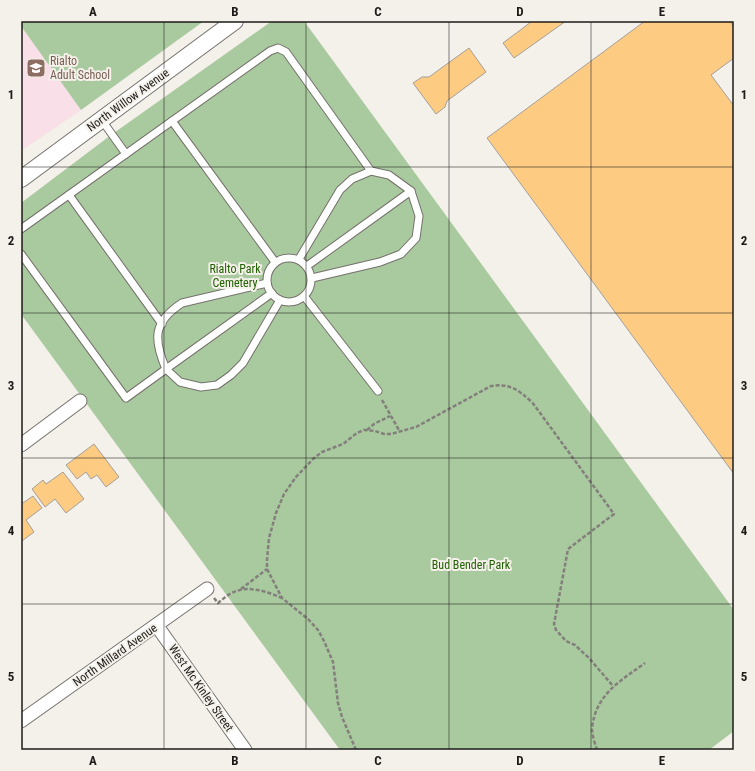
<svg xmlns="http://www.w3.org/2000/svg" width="755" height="771" font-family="'Roboto Condensed',sans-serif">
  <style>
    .education { fill: #f9dfe7 }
    .green { fill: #a9c99f }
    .building { fill: #fecb83; stroke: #a39f9a }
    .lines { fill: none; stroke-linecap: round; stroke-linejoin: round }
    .service-casing { stroke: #75716c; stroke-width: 9 }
    .minor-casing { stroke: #75716c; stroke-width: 15 }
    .tertiary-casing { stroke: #75716c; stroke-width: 18 }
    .path { stroke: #83807c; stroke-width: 2.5; stroke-dasharray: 4 2; stroke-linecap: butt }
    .service { stroke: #fff; stroke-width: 7 }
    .minor { stroke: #fff; stroke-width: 13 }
    .tertiary { stroke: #fff; stroke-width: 16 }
    .grid { fill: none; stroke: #1d1b19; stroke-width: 1; stroke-opacity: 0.55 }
    .labels { text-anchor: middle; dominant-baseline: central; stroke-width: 4; stroke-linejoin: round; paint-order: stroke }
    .education-label { font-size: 12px; fill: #785e54; stroke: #f4f0ea; text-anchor: start }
    .street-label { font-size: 12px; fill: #1d1b19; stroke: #f4f0ea }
    .park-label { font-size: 12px; fill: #206100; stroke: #f4f0ea }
    .neatline { fill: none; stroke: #1d1b19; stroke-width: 1.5 }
    .grid-label { font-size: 13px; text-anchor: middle; font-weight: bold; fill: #1d1b19 }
  </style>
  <rect width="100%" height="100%" fill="#f4f0ea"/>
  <!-- education -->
  <polygon class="education" points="21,26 81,110 21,151"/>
  <!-- green -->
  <g class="green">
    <polygon points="21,21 204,21 81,110 21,26"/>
    <polygon points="272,21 304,21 734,610 734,731 709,750 340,750 21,314 21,203 111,135"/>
  </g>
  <!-- building -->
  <g class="building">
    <polygon points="530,21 566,21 514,58 503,43 531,22"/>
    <polygon points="645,21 730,21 734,27 734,58 711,75 734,106 734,474 487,138"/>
    <polygon points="469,48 486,72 447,101 445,107 436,114 413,83 422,77 429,77"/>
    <polygon points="94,444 119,477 106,487 97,475 91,479 86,472 77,479 66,465"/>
    <polygon points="63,472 84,499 66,513 55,499 45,507 32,489 43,480 46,484"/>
    <polygon points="33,496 42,508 26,520 34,532 22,541 21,539 21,500 23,503"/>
  </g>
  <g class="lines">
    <defs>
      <g id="service">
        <polyline points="101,119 126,154"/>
        <polyline points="172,121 275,262"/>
        <polyline points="69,195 162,324"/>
        <polyline points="21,229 270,51 278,48 286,52 371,171 389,175 411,191 419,216 416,238 401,254 380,262 312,278"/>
        <polyline points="21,254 126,398 166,369 180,382 201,387 217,385 231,375 243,363 280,300"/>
        <circle cx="289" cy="280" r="22"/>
        <polyline points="299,259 340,190 352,179 371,171"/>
        <polyline points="307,266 411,191"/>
        <path d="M267 283 182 303C153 322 153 339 166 369L272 293"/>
        <polyline points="304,296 378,391"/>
      </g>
      <g id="minor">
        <polyline points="21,445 80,401"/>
        <polyline points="157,626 245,750"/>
        <polyline points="21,721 207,589"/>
      </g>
      <polyline id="tertiary" points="21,179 235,21"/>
    </defs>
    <!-- service casing -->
    <use href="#service" class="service-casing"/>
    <!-- minor casing -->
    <use href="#minor" class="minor-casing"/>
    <!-- tertiary casing -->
    <use href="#tertiary" class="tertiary-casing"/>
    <!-- path -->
    <g class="path">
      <polyline points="382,400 400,432"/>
      <polyline points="367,430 374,424 390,416"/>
      <polyline points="241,589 267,569"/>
      <path d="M214 598 218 603C223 599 228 594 234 592 249 585 268 592 282 598"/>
      <path d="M356 750 342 717 338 703 333 662 324 641 318 630 308 619 282 598 267 569V560L269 538 276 513 284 494 296 477 313 459 322 452 343 444 357 433 364 430 375 431 384 434H391L416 427 491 386C510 383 518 390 532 402L614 514 568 549 554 624 556 630 566 641 575 645 589 658 613 686"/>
      <path d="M597 750C595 744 592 735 592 729 595 695 620 681 645 663"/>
    </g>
    <!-- service -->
    <use href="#service" class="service"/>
    <!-- minor -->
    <use href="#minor" class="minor"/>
    <!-- tertiary -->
    <use href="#tertiary" class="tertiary"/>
  </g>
  <!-- grid -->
  <path class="grid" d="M164 21V750M306 21V750M449 21V750M591 21V750M21 167H734M21 313H734M21 458H734M21 604H734"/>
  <!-- icons -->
  <defs>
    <symbol id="school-square" viewBox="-11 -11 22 22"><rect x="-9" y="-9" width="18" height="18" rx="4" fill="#8d6e63" stroke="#f4f0ea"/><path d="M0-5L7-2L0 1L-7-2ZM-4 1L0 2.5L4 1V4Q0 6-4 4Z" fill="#fff"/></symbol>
  </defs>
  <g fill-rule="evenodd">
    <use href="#school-square" x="25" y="57" width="22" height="22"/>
  </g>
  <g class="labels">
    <!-- education labels -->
    <g class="education-label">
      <text x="50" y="61">Rialto<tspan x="50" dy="14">Adult School</tspan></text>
    </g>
    <!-- street labels -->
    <g class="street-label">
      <text transform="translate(128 100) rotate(-36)">North Willow Avenue</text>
      <text transform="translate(115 655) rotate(-35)">North Millard Avenue</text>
      <text transform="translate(201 688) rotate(55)">West Mc Kinley Street</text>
    </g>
    <!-- park labels -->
    <g class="park-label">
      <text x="235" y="269">Rialto Park<tspan x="235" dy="14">Cemetery</tspan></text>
      <text x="471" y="565">Bud Bender Park</text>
    </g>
  </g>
  <!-- border -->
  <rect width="755" height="771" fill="none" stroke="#f4f0ea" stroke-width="44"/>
  <rect x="22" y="22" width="711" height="727" class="neatline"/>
  <g class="grid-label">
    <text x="93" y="16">A</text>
    <text x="235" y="16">B</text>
    <text x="378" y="16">C</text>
    <text x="520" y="16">D</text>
    <text x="662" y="16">E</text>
    <text x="11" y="99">1</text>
    <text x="744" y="99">1</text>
    <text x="11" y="245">2</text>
    <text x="744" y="245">2</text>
    <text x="11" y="390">3</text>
    <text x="744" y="390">3</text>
    <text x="11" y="535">4</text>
    <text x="744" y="535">4</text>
    <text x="11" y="681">5</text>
    <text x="744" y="681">5</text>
    <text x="93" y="765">A</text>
    <text x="235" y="765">B</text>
    <text x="378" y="765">C</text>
    <text x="520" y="765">D</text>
    <text x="662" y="765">E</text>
  </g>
</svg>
